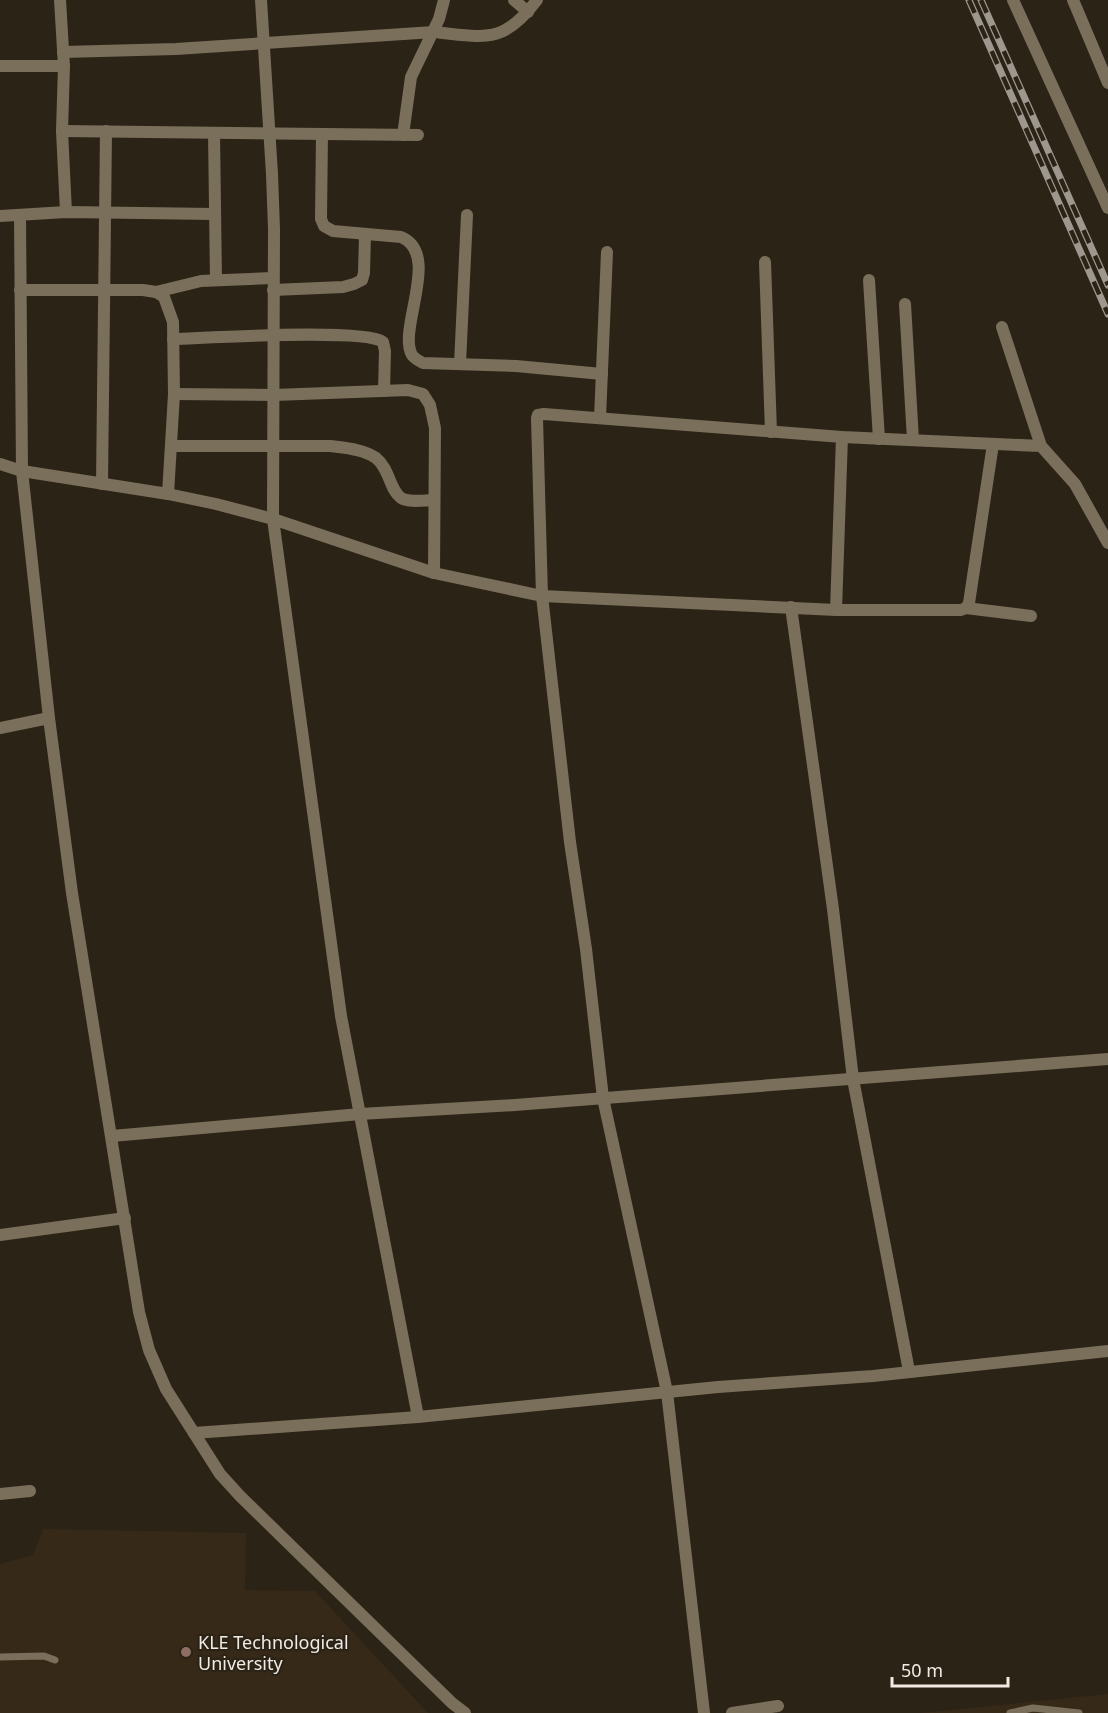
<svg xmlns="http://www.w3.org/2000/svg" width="1108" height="1713" font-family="'Noto Sans',sans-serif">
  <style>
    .built { fill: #362917 }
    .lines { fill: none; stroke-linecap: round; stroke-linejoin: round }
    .service { stroke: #7a6f5a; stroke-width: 7 }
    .minor { stroke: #7a6f5a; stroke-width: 12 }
    .rail-casing { stroke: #9e978d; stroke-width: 7 }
    .rail { stroke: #2c2317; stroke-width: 4.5; stroke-dasharray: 14; stroke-linecap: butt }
    .education-dot { fill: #8d6e63; stroke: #2c2317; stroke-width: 2 }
    .labels { text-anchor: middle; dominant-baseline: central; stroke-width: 4.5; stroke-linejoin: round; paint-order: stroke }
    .poi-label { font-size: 18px; fill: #f1ebe3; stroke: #2c2317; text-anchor: start }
  </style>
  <rect width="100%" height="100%" fill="#2c2317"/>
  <!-- built -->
  <g class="built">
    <polygon points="43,1529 246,1533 245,1590 315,1591 428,1713 0,1713 0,1564 33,1555"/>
    <polygon points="1108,1694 1108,1713 921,1713"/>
  </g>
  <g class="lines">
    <!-- service -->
    <g class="service">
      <polyline points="0,1657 44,1656 55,1660"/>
      <polyline points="1010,1713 1033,1708 1079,1713"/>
    </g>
    <!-- minor -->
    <g class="minor">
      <polyline points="60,0 64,66 62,131 66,212"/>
      <polyline points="261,0 272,174 274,229 273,519 341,1016 418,1417"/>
      <polyline points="514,0 528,12"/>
      <polyline points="1013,0 1108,208"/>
      <polyline points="1073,0 1108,83"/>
      <path d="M63 52 176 49 434 32C485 37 503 45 537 0"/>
      <polyline points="0,66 64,66"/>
      <polyline points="62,131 418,135"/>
      <polyline points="214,133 216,280"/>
      <path d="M322 134 321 219 324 226 333 231 401 237C442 254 397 329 412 355 415 359 419 361 423 363L516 366 602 374"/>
      <polyline points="403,135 411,77 439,19 444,0"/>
      <polyline points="20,215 22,471 49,718 72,893 139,1312 149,1350 166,1389 220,1474 240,1496 452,1703 465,1713"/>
      <polyline points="0,216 66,212 215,214"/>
      <polyline points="765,262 771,432"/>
      <polyline points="869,280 879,439"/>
      <polyline points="20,290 143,290 156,292 164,297 173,322 174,394 168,494"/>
      <polyline points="273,290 343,287 354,284 362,280 364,273 365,235"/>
      <polyline points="156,292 201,281 273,278"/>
      <polyline points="905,304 913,440"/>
      <polyline points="1002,327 1041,446"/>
      <path d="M173 339C207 338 364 328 383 342L385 351 384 391"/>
      <polyline points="460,364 467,215"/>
      <polyline points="174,394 274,395 408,390 423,394 430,405 435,428 434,573"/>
      <polyline points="600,418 607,252"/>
      <path d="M171 446H330C345 448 363 449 376 458 390 469 389 489 401 498 410 503 425 500 434 500"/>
      <polyline points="0,464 22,471 168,494 216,504 273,519 434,573 542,596 836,610 961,610 966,608 969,603 993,444"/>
      <polyline points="102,484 106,131"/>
      <polyline points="791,607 833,909 853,1079 909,1371"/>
      <polyline points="966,608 1031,616"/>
      <polyline points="836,610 842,437"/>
      <polyline points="0,728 49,718"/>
      <polyline points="112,1136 360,1114 515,1105 1108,1059"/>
      <polyline points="0,1235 125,1218"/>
      <polyline points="194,1433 418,1417 718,1387 873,1376 1108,1351"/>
      <polyline points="0,1494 30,1491"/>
      <polyline points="704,1713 667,1392 603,1098 586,949 570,842 542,596 537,418 538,415 544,414 842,437 1041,446 1075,484 1108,543"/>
      <polyline points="732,1713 778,1706"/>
    </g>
    <defs>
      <g id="rail">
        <polyline points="969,0 1108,314"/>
        <polyline points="981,0 1108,285"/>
      </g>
    </defs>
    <!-- rail casing -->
    <use href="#rail" class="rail-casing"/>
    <!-- rail -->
    <use href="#rail" class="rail"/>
  </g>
  <!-- markers -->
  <circle class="education-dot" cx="186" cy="1652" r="6"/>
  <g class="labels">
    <!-- poi labels -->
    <g class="poi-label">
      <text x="198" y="1642">KLE Technological<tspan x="198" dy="21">University</tspan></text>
    </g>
  </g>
  <!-- scale -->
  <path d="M892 1677v9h116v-9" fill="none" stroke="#f1ebe3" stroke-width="3"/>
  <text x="901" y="1677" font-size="18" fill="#f1ebe3" stroke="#2c2317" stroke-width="4.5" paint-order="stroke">50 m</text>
</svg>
